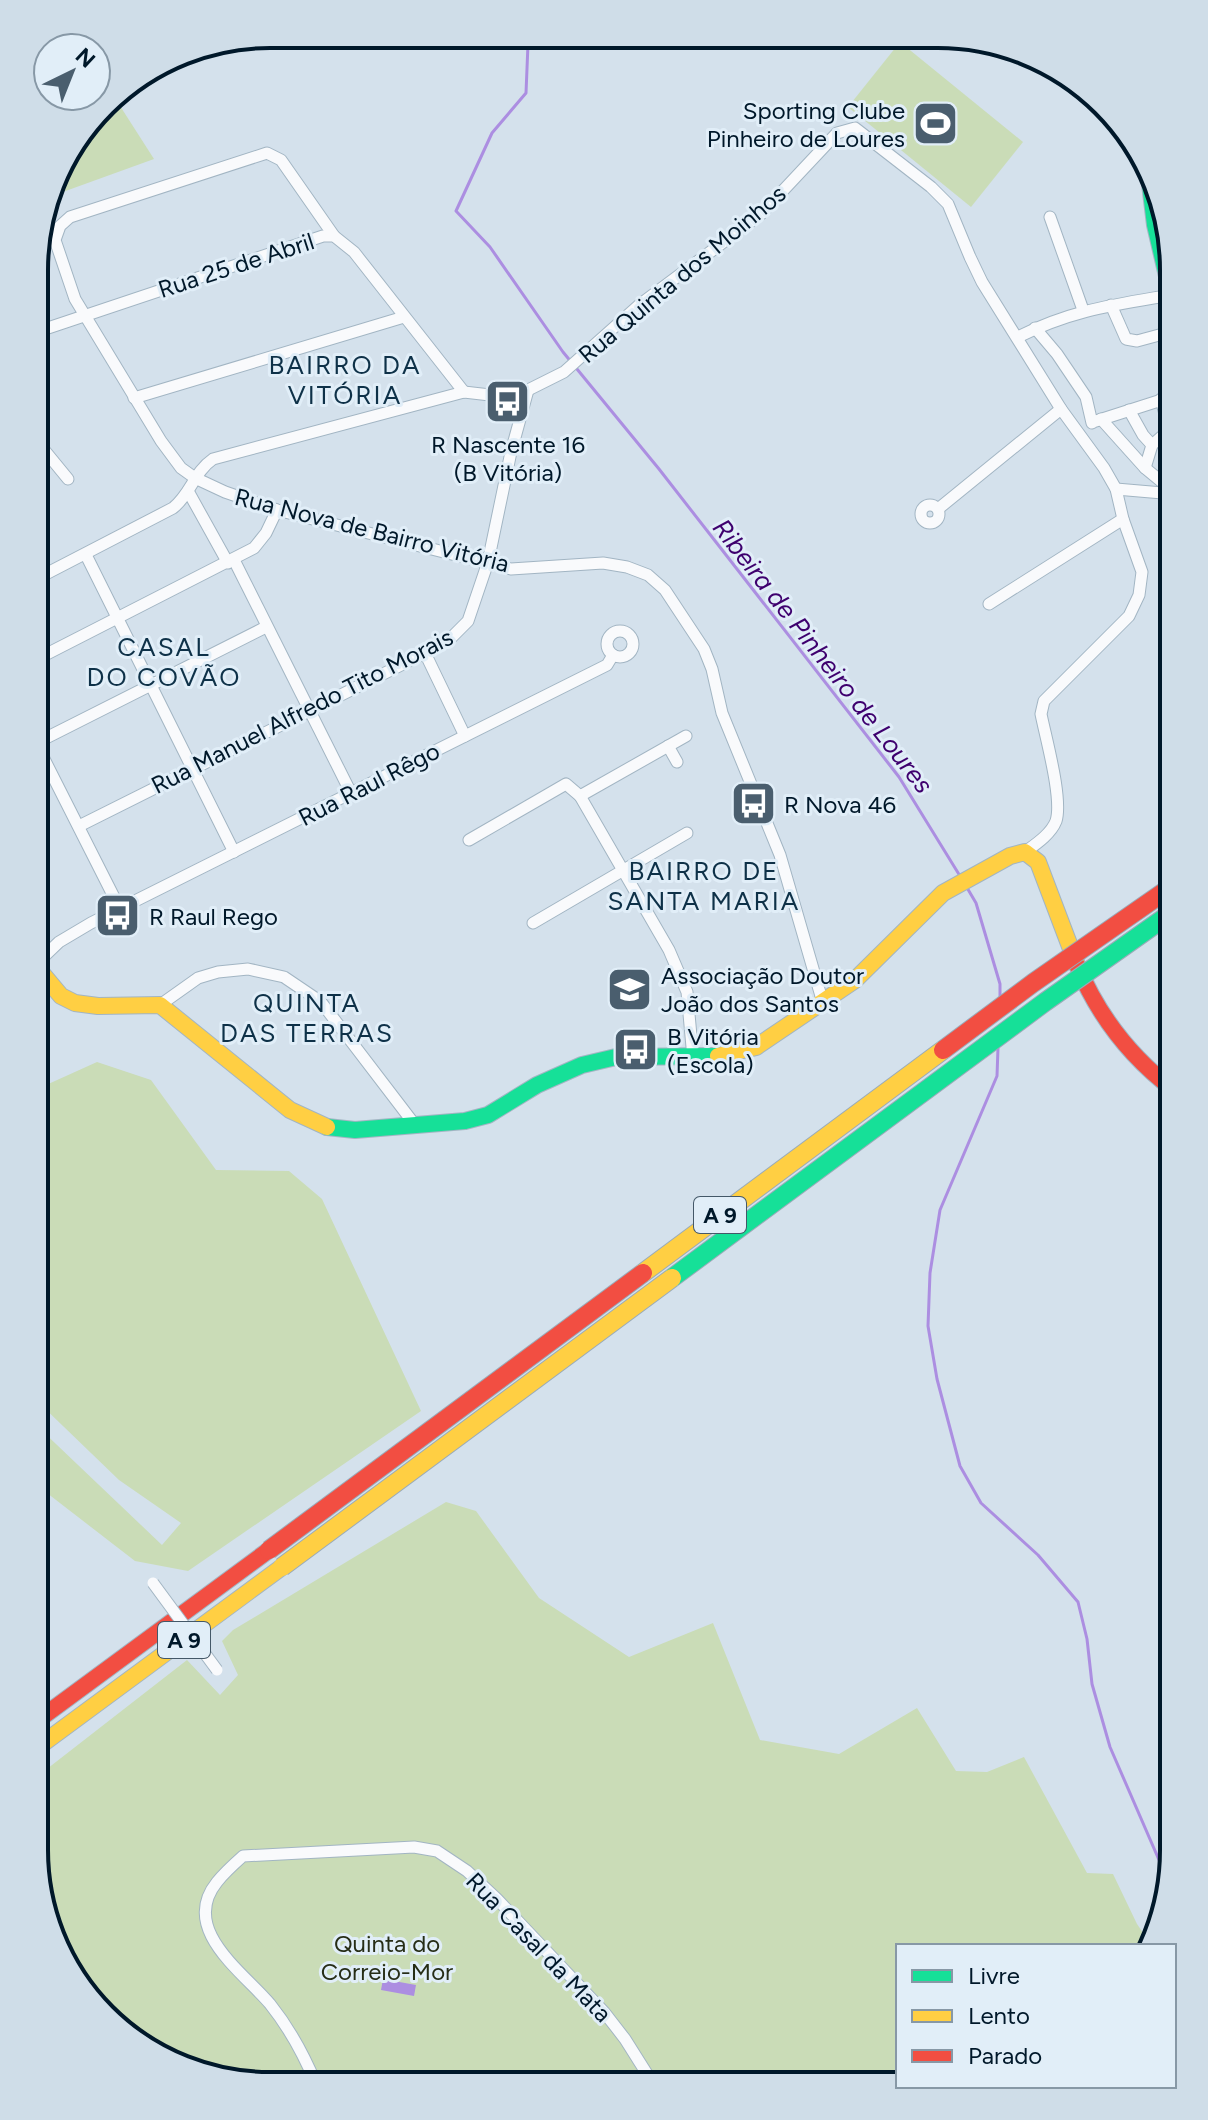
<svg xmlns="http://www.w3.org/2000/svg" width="1208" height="2120" font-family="Figtree,sans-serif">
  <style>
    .green { fill: #cadcb7 }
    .water { fill: #ac8ee1 }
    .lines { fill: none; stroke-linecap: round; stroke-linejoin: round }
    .stream { stroke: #ac8ee1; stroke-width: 3 }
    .street-casing { stroke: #a2b5c3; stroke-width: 13 }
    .fast-casing { stroke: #a2b5c3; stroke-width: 18 }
    .slow-casing { stroke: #a2b5c3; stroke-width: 18 }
    .jam-casing { stroke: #a2b5c3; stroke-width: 18 }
    .street { stroke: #f9fafc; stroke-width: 11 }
    .fast { stroke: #16e098; stroke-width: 16 }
    .slow { stroke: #ffcf43; stroke-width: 16 }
    .jam { stroke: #f24e42; stroke-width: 16 }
    .street-bridge-casing { stroke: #a2b5c3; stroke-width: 13; stroke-linecap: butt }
    .fast-bridge-casing { stroke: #9aabb9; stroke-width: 20; stroke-linecap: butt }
    .slow-bridge-casing { stroke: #9aabb9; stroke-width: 20; stroke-linecap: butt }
    .jam-bridge-casing { stroke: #9aabb9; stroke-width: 20; stroke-linecap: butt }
    .street-bridge { stroke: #f9fafc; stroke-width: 11 }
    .fast-bridge { stroke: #16e098; stroke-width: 18 }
    .slow-bridge { stroke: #ffcf43; stroke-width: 18 }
    .jam-bridge { stroke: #f24e42; stroke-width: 18 }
    .labels { text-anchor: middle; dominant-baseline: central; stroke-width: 6; stroke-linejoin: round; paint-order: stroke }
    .shield { fill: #e1eef8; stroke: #445868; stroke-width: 2 }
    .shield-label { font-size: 22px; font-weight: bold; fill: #00182a }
    .poi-label { font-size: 24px; fill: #00182a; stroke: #e1eef8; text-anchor: start }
    .street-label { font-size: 24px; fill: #00182a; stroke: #e1eef8 }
    .park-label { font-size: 24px; fill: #262d16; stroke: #e1eef8 }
    .neighbourhood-label { font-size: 26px; letter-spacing: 2px; fill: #0e3148; stroke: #e1eef8 }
    .water-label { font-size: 26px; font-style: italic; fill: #3e006e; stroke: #e1eef8 }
    .rim { fill: none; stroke: #00182a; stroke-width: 4 }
  </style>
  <rect width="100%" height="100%" fill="#d4e1ec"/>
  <!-- green -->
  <g class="green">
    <polygon points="900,42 1023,142 971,207 848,107"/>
    <polygon points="113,95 154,159 49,197 59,165"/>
    <polygon points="97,1062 151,1080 216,1170 289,1171 322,1199 421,1411 188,1571 135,1561 34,1483 35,1424 162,1545 181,1523 119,1480 35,1399 35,1090"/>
    <polygon points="446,1502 476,1511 539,1598 629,1657 713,1623 760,1740 839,1754 917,1708 956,1771 987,1772 1024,1757 1087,1873 1113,1874 1137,1924 1152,1946 898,1946 898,2086 239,2084 126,2037 47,1926 34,1850 34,1779 187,1660 220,1695 238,1675 222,1641 233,1630"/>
  </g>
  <!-- water -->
  <polygon class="water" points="383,1979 416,1985 414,1996 381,1990"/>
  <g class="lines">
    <!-- stream -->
    <g class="stream">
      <polyline points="524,36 528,44 526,93 492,133 456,211 490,247 563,352 659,469 899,777 960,876"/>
      <polyline points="966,886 976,903 1000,984 1000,996"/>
      <polyline points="998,1048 997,1076 940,1210 930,1273 928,1326 937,1379 960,1466 981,1503 1038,1555 1078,1602 1087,1639 1092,1684 1110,1747 1169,1883"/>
    </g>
    <defs>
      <g id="street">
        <polyline points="1050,217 1083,310"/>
        <polyline points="334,236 281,160 267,153 70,217 60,226 55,240 75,299 161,441 181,468 195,478 225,492 277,510 511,569 603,563 627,567 648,575 665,590 704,649 712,669 722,713 780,855 823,1003"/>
        <polyline points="1111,305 1126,339 1137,341 1174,331"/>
        <polyline points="1035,328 1057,354 1086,397 1092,423"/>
        <polyline points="36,332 323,236 334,236 354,252 464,392"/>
        <path d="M1018 337C1072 310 1113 305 1171 295"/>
        <polyline points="134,398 404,317"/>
        <polyline points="1129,410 1143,435 1152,445 1145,468"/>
        <polyline points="1101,419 1145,468 1174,492"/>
        <polyline points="1096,421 1174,396"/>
        <polyline points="36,440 68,479"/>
        <polyline points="1152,445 1169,430 1161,399"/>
        <polyline points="1116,489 1174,494"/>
        <polyline points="188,491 228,563"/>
        <circle cx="930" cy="514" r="9"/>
        <polyline points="938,509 1061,409"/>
        <polyline points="86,555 234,852"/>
        <polyline points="234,560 351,793"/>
        <path d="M36 579 173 508C191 494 194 472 213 459L464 392 490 395 528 390 564 372 638 306 761 214 837 133 855 128 931 187 948 204 970 257 982 282 1061 409 1104 468 1116 489 1123 519 1142 572 1139 595 1129 616 1044 701 1041 714C1046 739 1063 799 1056 821 1051 834 1036 844 1025 852"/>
        <polyline points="989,604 1123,519"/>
        <circle cx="620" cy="644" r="13"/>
        <polyline points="425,653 465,736"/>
        <polyline points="35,660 254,548 266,533 277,510"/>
        <polyline points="35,741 120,909"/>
        <polyline points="36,743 266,627"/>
        <polyline points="668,746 677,762"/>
        <polyline points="580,796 669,950 687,992 693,1058"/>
        <polyline points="79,826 425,653 449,640 468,621 488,562 511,452 528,390"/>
        <polyline points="469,840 566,784 580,796 686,736"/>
        <polyline points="533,923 687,833"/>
        <polyline points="35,965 59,942 91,923 607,665 613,655"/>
        <polyline points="160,1005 198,978 218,972 248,969 284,977 321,1002 415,1125"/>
        <path d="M316 2084C304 2055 290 2029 270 2004 243 1972 179 1929 217 1882 224 1873 234 1864 243 1856L414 1847 437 1851 467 1871 497 1899 604 2012 625 2039 654 2085"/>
      </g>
      <g id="fast">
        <polyline points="1149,176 1155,225 1174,306"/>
        <polyline points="327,1127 355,1130 465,1121 488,1115 537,1085 582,1065 616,1057 718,1056"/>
      </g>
      <g id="slow">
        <polyline points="35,965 61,996 75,1003 98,1006 160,1005 290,1110 327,1127"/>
        <polyline points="718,1056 756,1047 855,980 943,893 1010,856 1025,852 1038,862 1077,965"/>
        <polyline points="34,1750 282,1567"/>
      </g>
      <g id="jam">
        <path d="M1077 965C1098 1015 1130 1057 1174 1090"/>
        <polyline points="34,1723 269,1550"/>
      </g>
    </defs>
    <!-- street casing -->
    <use href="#street" class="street-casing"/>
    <!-- fast casing -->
    <use href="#fast" class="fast-casing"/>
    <!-- slow casing -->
    <use href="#slow" class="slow-casing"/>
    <!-- jam casing -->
    <use href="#jam" class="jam-casing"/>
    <!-- street -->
    <use href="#street" class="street"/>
    <!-- fast -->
    <use href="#fast" class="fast"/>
    <!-- slow -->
    <use href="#slow" class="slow"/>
    <!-- jam -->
    <use href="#jam" class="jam"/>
    <defs>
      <polyline id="street-bridge" points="153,1583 217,1670"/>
      <polyline id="fast-bridge" points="672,1278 1045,1002 1174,911"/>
      <g id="slow-bridge">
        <polyline points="643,1273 943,1050"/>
        <polyline points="282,1567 672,1278"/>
      </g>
      <g id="jam-bridge">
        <polyline points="943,1050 1033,983 1174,885"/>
        <polyline points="269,1550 643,1273"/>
      </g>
    </defs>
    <!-- street-bridge casing -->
    <use href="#street-bridge" class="street-bridge-casing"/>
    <!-- fast-bridge casing -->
    <use href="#fast-bridge" class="fast-bridge-casing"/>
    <!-- slow-bridge casing -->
    <use href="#slow-bridge" class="slow-bridge-casing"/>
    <!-- jam-bridge casing -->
    <use href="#jam-bridge" class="jam-bridge-casing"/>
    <!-- street-bridge -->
    <use href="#street-bridge" class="street-bridge"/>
    <!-- fast-bridge -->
    <use href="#fast-bridge" class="fast-bridge"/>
    <!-- slow-bridge -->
    <use href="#slow-bridge" class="slow-bridge"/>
    <!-- jam-bridge -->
    <use href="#jam-bridge" class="jam-bridge"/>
  </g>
  <!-- icons -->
  <defs>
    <symbol id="stadium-square" viewBox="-11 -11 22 22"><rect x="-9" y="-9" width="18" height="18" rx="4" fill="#4a5e6e" stroke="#e1eef8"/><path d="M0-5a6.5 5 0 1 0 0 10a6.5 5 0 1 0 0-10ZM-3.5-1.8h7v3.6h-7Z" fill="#fff"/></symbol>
    <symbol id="bus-square" viewBox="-11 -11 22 22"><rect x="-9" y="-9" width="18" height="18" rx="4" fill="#4a5e6e" stroke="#e1eef8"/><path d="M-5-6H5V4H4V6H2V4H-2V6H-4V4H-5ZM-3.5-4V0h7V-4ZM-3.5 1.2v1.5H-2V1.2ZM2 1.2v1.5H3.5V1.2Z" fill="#fff"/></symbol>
    <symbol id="school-square" viewBox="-11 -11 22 22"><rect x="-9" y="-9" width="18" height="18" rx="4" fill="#4a5e6e" stroke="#e1eef8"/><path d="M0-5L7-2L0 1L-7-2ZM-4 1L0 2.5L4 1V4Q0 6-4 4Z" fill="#fff"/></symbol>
  </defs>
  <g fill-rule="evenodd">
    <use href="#stadium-square" x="910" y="98" width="51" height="51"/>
    <use href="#bus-square" x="482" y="376" width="51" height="51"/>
    <use href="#bus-square" x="728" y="778" width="51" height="51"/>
    <use href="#bus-square" x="92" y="890" width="51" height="51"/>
    <use href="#school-square" x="604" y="964" width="51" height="51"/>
    <use href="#bus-square" x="610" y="1024" width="51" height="51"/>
  </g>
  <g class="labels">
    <!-- shield labels -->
    <g class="shield">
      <rect x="694" y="1197" width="52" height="36" rx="6"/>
      <rect x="158" y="1622" width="52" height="36" rx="6"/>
    </g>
    <g class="shield-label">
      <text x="720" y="1215">A 9</text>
      <text x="184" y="1640">A 9</text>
    </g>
    <!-- poi labels -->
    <g class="poi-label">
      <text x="905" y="110" text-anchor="end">Sporting Clube<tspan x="905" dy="28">Pinheiro de Loures</tspan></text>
      <text x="508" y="444" text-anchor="middle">R Nascente 16<tspan x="508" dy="28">(B Vitória)</tspan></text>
      <text x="784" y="804">R Nova 46</text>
      <text x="149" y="916">R Raul Rego</text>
      <text x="661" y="975">Associação Doutor<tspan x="661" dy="28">João dos Santos</tspan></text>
      <text x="667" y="1036">B Vitória<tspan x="667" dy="28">(Escola)</tspan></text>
    </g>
    <!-- street labels -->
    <g class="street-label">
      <text transform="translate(236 265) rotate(-18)">Rua 25 de Abril</text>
      <text transform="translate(682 274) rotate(-40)">Rua Quinta dos Moinhos</text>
      <text transform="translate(372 530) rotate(14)">Rua Nova de Bairro Vitória</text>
      <text transform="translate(302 711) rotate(-27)">Rua Manuel Alfredo Tito Morais</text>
      <text transform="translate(369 784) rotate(-27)">Rua Raul Rêgo</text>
      <text transform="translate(539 1947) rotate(46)">Rua Casal da Mata</text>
    </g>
    <!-- park labels -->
    <g class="park-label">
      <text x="387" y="1943">Quinta do<tspan x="387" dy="28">Correio-Mor</tspan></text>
    </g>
    <!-- neighbourhood labels -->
    <g class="neighbourhood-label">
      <text x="345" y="365">BAIRRO DA<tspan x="345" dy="30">VITÓRIA</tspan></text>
      <text x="164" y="647">CASAL<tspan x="164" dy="30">DO COVÃO</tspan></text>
      <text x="704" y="871">BAIRRO DE<tspan x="704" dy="30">SANTA MARIA</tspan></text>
      <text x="307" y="1003">QUINTA<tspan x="307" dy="30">DAS TERRAS</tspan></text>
    </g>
    <!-- water labels -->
    <g class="water-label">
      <text transform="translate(823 656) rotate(52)">Ribeira de Pinheiro de Loures</text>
    </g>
  </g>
  <!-- crop -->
  <path d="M0 0H1208V2120H0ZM270 48H938A222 222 0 0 1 1160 270V1850A222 222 0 0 1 938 2072H270A222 222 0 0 1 48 1850V270A222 222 0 0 1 270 48Z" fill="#cfdde8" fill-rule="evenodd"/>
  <path class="rim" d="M270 48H938A222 222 0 0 1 1160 270V1850A222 222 0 0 1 938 2072H270A222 222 0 0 1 48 1850V270A222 222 0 0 1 270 48Z"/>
  <!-- legend -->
  <rect x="896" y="1944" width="280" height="144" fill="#e1eef8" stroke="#8798a6" stroke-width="2"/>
  <rect x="912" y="1970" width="40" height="12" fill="#16e098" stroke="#8798a6" stroke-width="2"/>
  <text x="968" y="1984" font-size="24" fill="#00182a">Livre</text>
  <rect x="912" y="2010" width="40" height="12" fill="#ffcf43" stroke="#8798a6" stroke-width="2"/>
  <text x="968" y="2024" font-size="24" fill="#00182a">Lento</text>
  <rect x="912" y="2050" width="40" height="12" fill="#f24e42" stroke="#8798a6" stroke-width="2"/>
  <text x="968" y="2064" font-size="24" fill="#00182a">Parado</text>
  <!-- north arrow -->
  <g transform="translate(72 72) rotate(43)"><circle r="38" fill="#e1eef8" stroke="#8798a6" stroke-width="2"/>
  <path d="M0-6L14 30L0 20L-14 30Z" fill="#4a5e6e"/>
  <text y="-12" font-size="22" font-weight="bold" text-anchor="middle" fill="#00182a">N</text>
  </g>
</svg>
